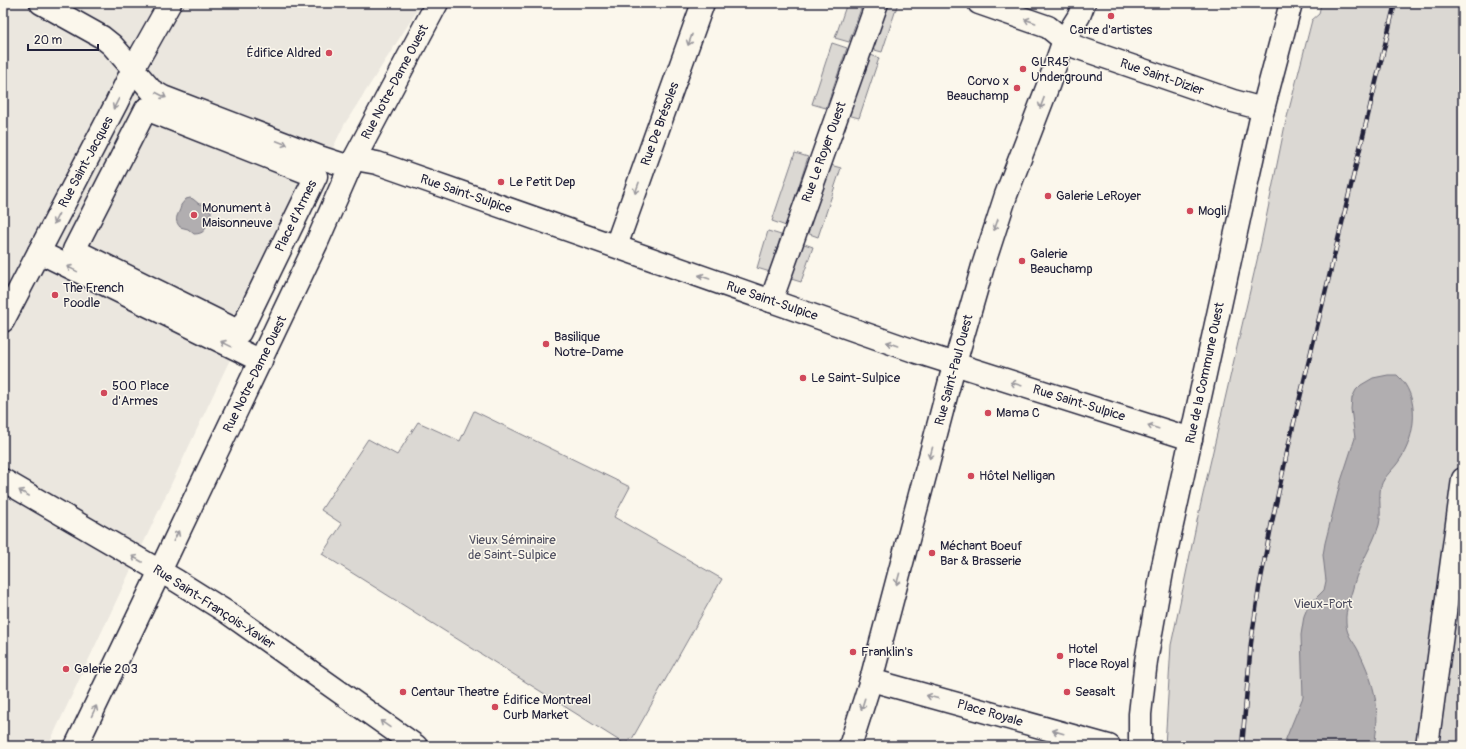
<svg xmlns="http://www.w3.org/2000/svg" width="1466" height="749" font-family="Pangolin,sans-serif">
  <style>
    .built { fill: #ebe7df }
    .green { fill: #dbd8d3; stroke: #7e7d87 }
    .water { fill: #b1aeb0; stroke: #787681 }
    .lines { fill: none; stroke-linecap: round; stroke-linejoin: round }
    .street-casing { stroke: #22223b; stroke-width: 25 }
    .secondary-casing { stroke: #22223b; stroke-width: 25 }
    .street { stroke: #fbf7ec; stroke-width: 22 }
    .secondary { stroke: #fbf7ec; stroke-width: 22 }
    .rail-casing { stroke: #22223b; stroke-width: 4.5 }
    .rail { stroke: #fbf7ec; stroke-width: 3; stroke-dasharray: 9; stroke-linecap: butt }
    .oneway { stroke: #99979c }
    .poi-dot { fill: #d1495b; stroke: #fbf7ec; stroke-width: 1.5 }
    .labels { text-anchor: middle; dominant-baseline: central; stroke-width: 3; stroke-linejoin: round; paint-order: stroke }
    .poi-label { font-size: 13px; fill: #22223b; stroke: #fbf7ec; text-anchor: start }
    .street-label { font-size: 13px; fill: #22223b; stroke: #fbf7ec }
    .park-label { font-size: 13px; fill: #505061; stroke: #fbf7ec }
  </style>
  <rect width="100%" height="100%" fill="#fbf7ec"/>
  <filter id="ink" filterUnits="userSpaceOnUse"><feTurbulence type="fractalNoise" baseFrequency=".025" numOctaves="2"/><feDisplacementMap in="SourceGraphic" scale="8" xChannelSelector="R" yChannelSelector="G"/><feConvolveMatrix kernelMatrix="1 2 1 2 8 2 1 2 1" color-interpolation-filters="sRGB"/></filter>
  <g filter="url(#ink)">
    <!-- built -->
    <polygon class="built" points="3,3 422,3 344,125 223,374 48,746 3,746"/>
    <!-- green -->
    <g class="green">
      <polygon points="847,3 863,3 849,42 835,38"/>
      <polygon points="882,3 898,3 882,52 867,48"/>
      <polygon points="1321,3 1463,3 1463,746 1165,746 1171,645 1176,622 1198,516 1261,243 1285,125 1312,20 1319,14"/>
      <polygon points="832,43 847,48 826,108 812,104"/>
      <polygon points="865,53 879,58 859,118 844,114"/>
      <polygon points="795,153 808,157 786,226 772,221"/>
      <polygon points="827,164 841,168 818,237 804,232"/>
      <polygon points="768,231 781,235 770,272 757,268"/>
      <polygon points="799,242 813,247 801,282 788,278"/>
      <polygon points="474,411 630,487 614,517 722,579 632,739 630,738 626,745 322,554 342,524 321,510 368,439 397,455 418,422 460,441"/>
    </g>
    <!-- water -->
    <g class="water">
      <path d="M190 198 193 199 199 204H207L211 209V217L206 221C207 230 203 234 194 234L188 229 180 227C172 218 180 214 181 205L186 199Z"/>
      <path d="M1388 375H1397C1421 396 1416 437 1399 461 1394 469 1384 476 1381 486 1378 499 1382 512 1379 525 1373 545 1359 565 1354 584 1351 597 1345 609 1346 622 1346 636 1354 641 1359 652 1375 685 1381 709 1374 746H1283L1303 697 1301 635 1304 616 1308 606 1324 590 1326 581 1323 555 1325 543 1340 484 1355 438 1351 409 1352 398 1356 390 1361 385 1373 378Z"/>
    </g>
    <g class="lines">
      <defs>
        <g id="street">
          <polyline points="979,3 1048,27 1064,40 1076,47 1233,101 1263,109"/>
          <polyline points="133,69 151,90 163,97 322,158 350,167 317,242 160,571"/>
          <polygon points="146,109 316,176 240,332 74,250"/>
          <polyline points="355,159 377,163 917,352 1191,439"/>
          <polyline points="616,246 703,3"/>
          <polyline points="39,252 261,361"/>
          <polyline points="771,301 877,3"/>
          <polyline points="3,480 177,581 228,613 416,746"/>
          <polyline points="871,680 1109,746"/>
          <polyline points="850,746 871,680 951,377 983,266 1006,195 1049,83 1064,40 1079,16 1084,3"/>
          <polyline points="1427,746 1463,479"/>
        </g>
        <g id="secondary">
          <polyline points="41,3 102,37 112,45 133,69"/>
          <polyline points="350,167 437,3"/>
          <polyline points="3,321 116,104 133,69 170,3"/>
          <polyline points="76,746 160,571"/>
          <polyline points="1140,746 1140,714 1146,661 1163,566 1263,109 1291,3"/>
        </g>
      </defs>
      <!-- street casing -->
      <use href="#street" class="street-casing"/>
      <!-- secondary casing -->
      <use href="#secondary" class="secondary-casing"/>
      <!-- street -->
      <use href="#street" class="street"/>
      <!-- secondary -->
      <use href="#secondary" class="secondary"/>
      <defs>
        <polyline id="rail" points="1242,746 1251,643 1259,588 1272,522 1290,439 1395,3"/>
      </defs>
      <!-- rail casing -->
      <use href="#rail" class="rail-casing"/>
      <!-- rail -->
      <use href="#rail" class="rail"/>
    </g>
    <!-- one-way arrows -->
    <defs><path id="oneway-shaft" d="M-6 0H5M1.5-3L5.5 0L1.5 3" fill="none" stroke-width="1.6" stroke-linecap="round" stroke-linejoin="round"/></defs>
    <g class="oneway">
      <use href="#oneway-shaft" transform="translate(1030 21) rotate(-161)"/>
      <use href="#oneway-shaft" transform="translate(690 40) rotate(110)"/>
      <use href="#oneway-shaft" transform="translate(161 95) rotate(27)"/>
      <use href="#oneway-shaft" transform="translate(1042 103) rotate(111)"/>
      <use href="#oneway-shaft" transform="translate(116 104) rotate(117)"/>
      <use href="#oneway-shaft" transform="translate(282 143) rotate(21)"/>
      <use href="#oneway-shaft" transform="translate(637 188) rotate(110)"/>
      <use href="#oneway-shaft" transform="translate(56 219) rotate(117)"/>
      <use href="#oneway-shaft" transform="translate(996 225) rotate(109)"/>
      <use href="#oneway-shaft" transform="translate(72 269) rotate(-154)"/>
      <use href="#oneway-shaft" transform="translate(704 277) rotate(-161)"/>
      <use href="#oneway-shaft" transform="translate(226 344) rotate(-154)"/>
      <use href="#oneway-shaft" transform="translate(892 344) rotate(-161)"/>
      <use href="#oneway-shaft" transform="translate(1016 384) rotate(-163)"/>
      <use href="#oneway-shaft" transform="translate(1153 427) rotate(-163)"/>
      <use href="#oneway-shaft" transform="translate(931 453) rotate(105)"/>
      <use href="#oneway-shaft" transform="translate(24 493) rotate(-150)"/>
      <use href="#oneway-shaft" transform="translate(176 536) rotate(-63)"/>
      <use href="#oneway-shaft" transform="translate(137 559) rotate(-150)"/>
      <use href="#oneway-shaft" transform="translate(898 579) rotate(105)"/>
      <use href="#oneway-shaft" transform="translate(932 697) rotate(-165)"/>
      <use href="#oneway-shaft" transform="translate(863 704) rotate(107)"/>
      <use href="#oneway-shaft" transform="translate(94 711) rotate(-65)"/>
      <use href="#oneway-shaft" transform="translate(385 724) rotate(-145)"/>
      <use href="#oneway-shaft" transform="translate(1058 732) rotate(-164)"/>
    </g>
  </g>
  <!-- markers -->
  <g class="poi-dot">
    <circle cx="1111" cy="16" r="4"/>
    <circle cx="329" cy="53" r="4"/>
    <circle cx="1023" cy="69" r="4"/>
    <circle cx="1017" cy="88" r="4"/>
    <circle cx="501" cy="182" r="4"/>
    <circle cx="1048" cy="196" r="4"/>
    <circle cx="1190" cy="211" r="4"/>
    <circle cx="194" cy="215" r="4"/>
    <circle cx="1022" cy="261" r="4"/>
    <circle cx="55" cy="295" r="4"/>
    <circle cx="546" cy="344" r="4"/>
    <circle cx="803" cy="378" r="4"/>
    <circle cx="104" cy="393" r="4"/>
    <circle cx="988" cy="413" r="4"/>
    <circle cx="971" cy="476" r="4"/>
    <circle cx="932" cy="553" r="4"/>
    <circle cx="853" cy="652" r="4"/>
    <circle cx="1060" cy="656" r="4"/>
    <circle cx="66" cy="669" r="4"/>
    <circle cx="403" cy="692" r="4"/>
    <circle cx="1067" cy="692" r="4"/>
    <circle cx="495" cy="707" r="4"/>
  </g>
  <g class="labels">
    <!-- poi labels -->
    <g class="poi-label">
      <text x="1111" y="30" text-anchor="middle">Carre d'artistes</text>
      <text x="321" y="53" text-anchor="end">Édifice Aldred</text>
      <text x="1031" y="62">GLR45<tspan x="1031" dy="15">Underground</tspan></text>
      <text x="1009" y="81" text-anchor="end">Corvo x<tspan x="1009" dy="15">Beauchamp</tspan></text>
      <text x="509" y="182">Le Petit Dep</text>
      <text x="1056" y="196">Galerie LeRoyer</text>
      <text x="202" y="208">Monument à<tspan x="202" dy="15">Maisonneuve</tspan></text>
      <text x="1198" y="211">Mogli</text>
      <text x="1030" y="254">Galerie<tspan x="1030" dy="15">Beauchamp</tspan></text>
      <text x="63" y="288">The French<tspan x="63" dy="15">Poodle</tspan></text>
      <text x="554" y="337">Basilique<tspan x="554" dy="15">Notre-Dame</tspan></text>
      <text x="811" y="378">Le Saint-Sulpice</text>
      <text x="112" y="386">500 Place<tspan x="112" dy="15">d'Armes</tspan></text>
      <text x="996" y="413">Mama C</text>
      <text x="979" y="476">Hôtel Nelligan</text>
      <text x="940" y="546">Méchant Boeuf<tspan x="940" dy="15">Bar &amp; Brasserie</tspan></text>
      <text x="1068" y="649">Hotel<tspan x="1068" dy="15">Place Royal</tspan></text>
      <text x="861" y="652">Franklin's</text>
      <text x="74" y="669">Galerie 203</text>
      <text x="411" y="692">Centaur Theatre</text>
      <text x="1075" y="692">Seasalt</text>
      <text x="503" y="700">Édifice Montreal<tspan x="503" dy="15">Curb Market</tspan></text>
    </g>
    <!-- street labels -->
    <g class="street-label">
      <text transform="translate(1162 77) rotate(19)">Rue Saint-Dizier</text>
      <text transform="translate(395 82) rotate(-62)">Rue Notre-Dame Ouest</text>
      <text transform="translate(660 124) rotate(-70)">Rue De Brésoles</text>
      <text transform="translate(824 152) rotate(-70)">Rue Le Royer Ouest</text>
      <text transform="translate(86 162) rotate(-62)">Rue Saint-Jacques</text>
      <text transform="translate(466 194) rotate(19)">Rue Saint-Sulpice</text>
      <text transform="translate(296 216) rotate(-64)">Place d'Armes</text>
      <text transform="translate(772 301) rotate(19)">Rue Saint-Sulpice</text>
      <text transform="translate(954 370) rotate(-75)">Rue Saint-Paul Ouest</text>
      <text transform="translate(1205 373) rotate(-78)">Rue de la Commune Ouest</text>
      <text transform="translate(255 374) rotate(-64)">Rue Notre-Dame Ouest</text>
      <text transform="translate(1079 403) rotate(17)">Rue Saint-Sulpice</text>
      <text transform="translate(214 607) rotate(33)">Rue Saint-François-Xavier</text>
      <text transform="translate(990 713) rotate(16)">Place Royale</text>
    </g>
    <!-- park labels -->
    <g class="park-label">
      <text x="512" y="540">Vieux Séminaire<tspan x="512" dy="15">de Saint-Sulpice</tspan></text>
      <text x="1323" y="604">Vieux-Port</text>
    </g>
  </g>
  <!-- margin -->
  <rect width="1466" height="749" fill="none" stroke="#fbf7ec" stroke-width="16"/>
  <rect x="8" y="8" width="1450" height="733" fill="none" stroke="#22223b" stroke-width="1.5" filter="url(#ink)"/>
  <!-- scale -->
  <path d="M28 44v6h70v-6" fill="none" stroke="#22223b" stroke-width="2"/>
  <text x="34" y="44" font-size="12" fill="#22223b" stroke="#fbf7ec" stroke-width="3" paint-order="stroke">20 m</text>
</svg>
